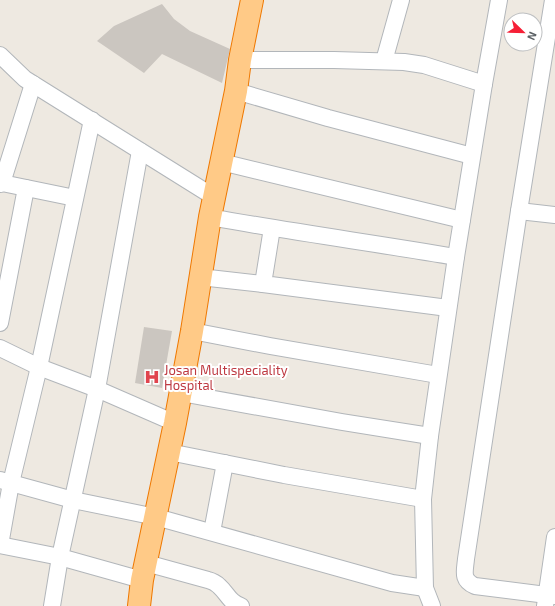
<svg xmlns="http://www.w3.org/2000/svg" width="555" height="606" font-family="'Exo 2',sans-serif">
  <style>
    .building { fill: #cbc6c0 }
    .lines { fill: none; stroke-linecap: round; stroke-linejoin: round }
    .minor-casing { stroke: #b2b6ba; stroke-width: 18 }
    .highway-casing { stroke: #ef7800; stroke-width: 24 }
    .minor { stroke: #fff; stroke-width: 16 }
    .highway { stroke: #ffca87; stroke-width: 22 }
    .labels { text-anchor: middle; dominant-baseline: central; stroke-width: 4; stroke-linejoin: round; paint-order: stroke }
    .health-label { font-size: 13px; fill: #be3a42; stroke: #fff; text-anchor: start }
  </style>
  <rect width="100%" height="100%" fill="#eee9e1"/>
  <!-- building -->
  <g class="building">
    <polygon points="162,4 174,19 190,31 230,49 222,83 162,54 144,73 97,41 114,26"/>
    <polygon points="144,327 172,331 162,388 135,383"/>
  </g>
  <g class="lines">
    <defs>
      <g id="minor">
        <path d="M553 0 519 211 466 559C465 571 461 580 475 586L555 596"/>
        <polyline points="0,55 25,79 214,197"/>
        <polyline points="240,60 334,60 404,62 424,65 484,84"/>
        <polyline points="384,61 401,0"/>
        <polyline points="236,91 328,118 472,156"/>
        <polyline points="221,162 462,220"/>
        <polyline points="2,183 75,198"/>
        <polyline points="0,184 2,183 33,84"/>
        <polyline points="519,211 555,215"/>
        <path d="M210 217C291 232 374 243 456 257"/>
        <polyline points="272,228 263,284 448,308"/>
        <polyline points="200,277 263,284"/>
        <polyline points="0,323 26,188"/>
        <polyline points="192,331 270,346 438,375"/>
        <polyline points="0,348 39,367 97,389 175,423"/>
        <polyline points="181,393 342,422 430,436"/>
        <polyline points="169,452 284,475 423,499"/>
        <polyline points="0,480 73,500 156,517 392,583 425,588"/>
        <polyline points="212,532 225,463"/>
        <polyline points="0,545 11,483 39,367 92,120"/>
        <polyline points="0,545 60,557 142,580"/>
        <path d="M146 563 208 580C212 581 216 583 219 586 228 594 229 602 241 606"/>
        <polyline points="52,606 60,557 97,389 140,151"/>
        <polyline points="432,606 425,588 423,499 430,436 456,257 484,84 499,0"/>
        <polyline points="545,606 555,537"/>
      </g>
      <polyline id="highway" points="139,606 142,580 175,423 192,331 210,217 236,91 240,60 252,0"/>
    </defs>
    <!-- minor casing -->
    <use href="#minor" class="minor-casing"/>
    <!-- highway casing -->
    <use href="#highway" class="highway-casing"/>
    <!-- minor -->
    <use href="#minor" class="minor"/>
    <!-- highway -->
    <use href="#highway" class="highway"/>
  </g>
  <!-- icons -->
  <defs>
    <symbol id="hospital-bare" viewBox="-9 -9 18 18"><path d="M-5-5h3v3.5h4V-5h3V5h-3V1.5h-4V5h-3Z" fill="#e0444e" stroke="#fff" stroke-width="2.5" paint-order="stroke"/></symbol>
  </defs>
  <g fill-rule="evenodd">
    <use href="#hospital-bare" x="141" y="366" width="22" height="22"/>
  </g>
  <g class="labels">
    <!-- health labels -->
    <g class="health-label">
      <text x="164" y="370">Josan Multispeciality<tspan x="164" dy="15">Hospital</tspan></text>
    </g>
  </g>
  <!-- north arrow -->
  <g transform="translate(523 32) rotate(113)"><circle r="19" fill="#ffffff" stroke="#bdbfc1"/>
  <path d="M0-3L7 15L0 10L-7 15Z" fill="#f61f36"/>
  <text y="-6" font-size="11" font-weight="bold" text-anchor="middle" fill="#5a6064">N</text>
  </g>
</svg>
